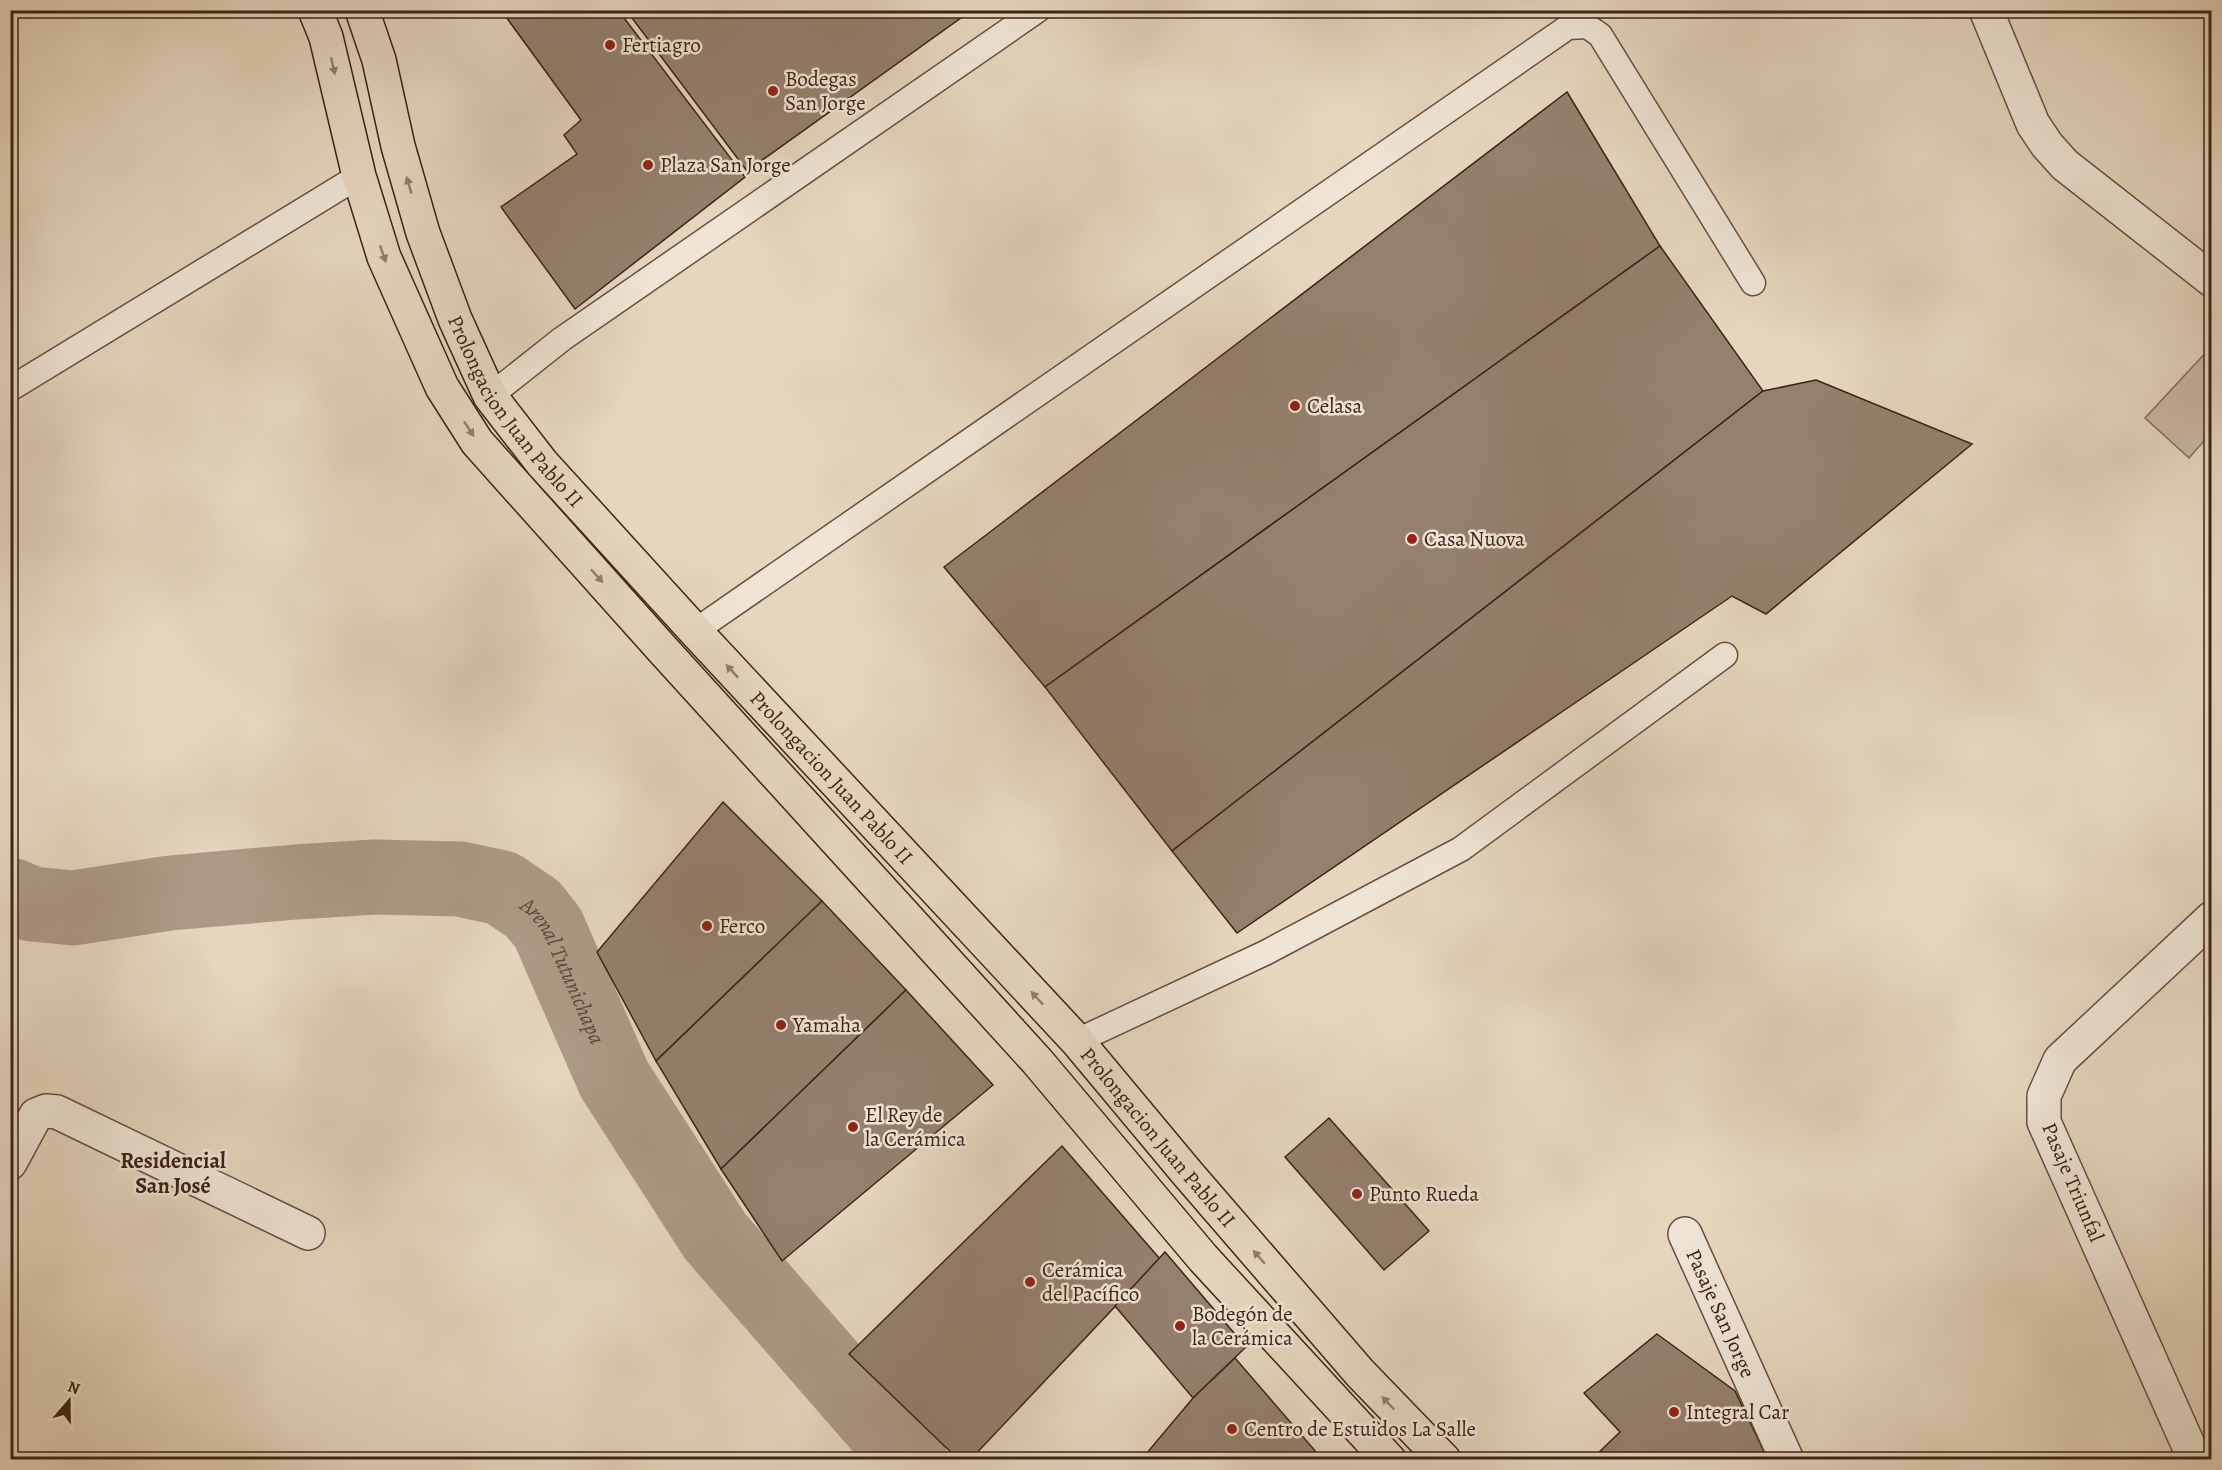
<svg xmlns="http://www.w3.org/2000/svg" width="2222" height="1470" font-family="Alegreya,serif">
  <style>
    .green { fill: #c9b7a2; stroke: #846c5d; stroke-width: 1.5 }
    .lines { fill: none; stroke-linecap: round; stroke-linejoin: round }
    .river { stroke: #ad9986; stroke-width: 75 }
    .building { fill: #95806e; stroke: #3e2218; stroke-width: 1.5 }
    .lane-casing { stroke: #684f42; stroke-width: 27 }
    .street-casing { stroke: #684f42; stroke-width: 36 }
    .primary-casing { stroke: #3e2218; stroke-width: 36 }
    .lane { stroke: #efe4d5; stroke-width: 24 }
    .street { stroke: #efe4d5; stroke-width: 33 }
    .primary { stroke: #e6d6be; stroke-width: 33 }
    .oneway { fill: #927c6b }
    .poi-dot { fill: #8f2418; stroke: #efe4d5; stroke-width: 2 }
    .labels { text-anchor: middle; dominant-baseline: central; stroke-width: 5; stroke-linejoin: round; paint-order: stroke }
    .poi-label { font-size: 21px; fill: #3e2218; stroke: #efe4d5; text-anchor: start }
    .street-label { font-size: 21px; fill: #3e2218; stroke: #efe4d5 }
    .water-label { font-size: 22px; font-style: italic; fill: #5f4639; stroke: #efe4d5 }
    .neighbourhood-label { font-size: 22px; font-weight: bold; fill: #3e2218; stroke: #efe4d5 }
  </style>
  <rect width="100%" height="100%" fill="#e6d6be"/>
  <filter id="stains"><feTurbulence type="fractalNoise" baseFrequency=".00333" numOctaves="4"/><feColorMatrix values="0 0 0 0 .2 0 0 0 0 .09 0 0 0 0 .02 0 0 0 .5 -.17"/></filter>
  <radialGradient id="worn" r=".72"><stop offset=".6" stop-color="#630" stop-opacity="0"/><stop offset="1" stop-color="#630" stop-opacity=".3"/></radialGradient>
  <!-- green -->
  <polygon class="green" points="2211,347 2211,433 2189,458 2145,418"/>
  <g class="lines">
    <!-- river -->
    <path class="river" id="s1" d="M10 895 32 904 73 908 170 893 296 882 375 877 460 879 502 888 533 909 548 928 614 1079 715 1236 910 1460"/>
  </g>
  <!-- building -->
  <g class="building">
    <polygon points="501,10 618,10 745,177 575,309 501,207 577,154 564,135 581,120"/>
    <polygon points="626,10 972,10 747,171"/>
    <polygon points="1567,92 1660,246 1045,687 944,567"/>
    <polygon points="1660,246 1763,391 1172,851 1045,687"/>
    <polygon points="1816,380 1972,444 1766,614 1732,596 1237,933 1172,851 1763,391"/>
    <polygon points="723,802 822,901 656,1061 597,952"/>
    <polygon points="822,901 906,990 721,1169 656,1061"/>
    <polygon points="906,990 993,1085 782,1261 721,1169"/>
    <polygon points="1329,1118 1429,1231 1384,1270 1285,1157"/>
    <polygon points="1062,1146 1160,1259 970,1460 959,1460 849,1354"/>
    <polygon points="1165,1252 1246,1347 1193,1398 1115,1306"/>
    <polygon points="1657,1334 1735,1391 1768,1460 1591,1460 1620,1432 1584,1393"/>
    <polygon points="1235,1358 1323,1460 1141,1460 1193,1398"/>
  </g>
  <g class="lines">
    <defs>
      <g id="lane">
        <polyline points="10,389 359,176"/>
        <polyline points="490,396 562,339 1038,10"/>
        <polyline points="695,631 1568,27 1587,26 1600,35 1753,283"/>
        <polyline points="1077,1041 1265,953 1461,849 1725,655"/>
      </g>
      <g id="street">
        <polyline points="1986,10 2033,124 2047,145 2065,165 2212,280"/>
        <polyline points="10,1163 36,1115 46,1111 57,1112 308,1233"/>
        <path id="s2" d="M1685 1234 1787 1460"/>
        <polyline points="2195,1460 2044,1122 2044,1096 2060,1060 2212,918"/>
      </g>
      <g id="primary">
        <polyline points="315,10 326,37 359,176 384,257 442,387 477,442 664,651 1037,1061 1203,1258 1389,1460"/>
        <path id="s3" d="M362 10 379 60 398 146 423 233 455 319 490 396 542 463 695 631 1077 1041 1188 1174 1360 1373 1444 1460"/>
      </g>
    </defs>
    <!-- lane casing -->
    <use href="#lane" class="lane-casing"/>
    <!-- street casing -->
    <use href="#street" class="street-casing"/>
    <!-- primary casing -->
    <use href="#primary" class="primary-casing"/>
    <!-- lane -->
    <use href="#lane" class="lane"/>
    <!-- street -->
    <use href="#street" class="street"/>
    <!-- primary -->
    <use href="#primary" class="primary"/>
  </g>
  <!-- one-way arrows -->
  <defs><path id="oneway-solid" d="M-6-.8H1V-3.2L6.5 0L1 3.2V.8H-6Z" transform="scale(1.5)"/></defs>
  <g class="oneway">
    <use href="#oneway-solid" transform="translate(333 66) rotate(77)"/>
    <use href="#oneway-solid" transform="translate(409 185) rotate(-106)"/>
    <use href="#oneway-solid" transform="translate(383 254) rotate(71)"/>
    <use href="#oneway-solid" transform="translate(469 429) rotate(57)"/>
    <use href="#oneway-solid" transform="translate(597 576) rotate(48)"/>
    <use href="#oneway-solid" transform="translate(732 671) rotate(-133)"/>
    <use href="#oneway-solid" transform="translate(1037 998) rotate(-133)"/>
    <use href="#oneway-solid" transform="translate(1259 1257) rotate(-131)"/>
    <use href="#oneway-solid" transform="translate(1388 1403) rotate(-134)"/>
  </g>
  <!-- markers -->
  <g class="poi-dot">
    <circle cx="610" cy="45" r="6"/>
    <circle cx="773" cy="91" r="6"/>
    <circle cx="648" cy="165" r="6"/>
    <circle cx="1295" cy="406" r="6"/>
    <circle cx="1412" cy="539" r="6"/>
    <circle cx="707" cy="926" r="6"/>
    <circle cx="781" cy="1025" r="6"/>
    <circle cx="853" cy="1127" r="6"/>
    <circle cx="1357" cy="1194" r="6"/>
    <circle cx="1030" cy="1282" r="6"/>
    <circle cx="1180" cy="1326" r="6"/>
    <circle cx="1674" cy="1412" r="6"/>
    <circle cx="1232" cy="1429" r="6"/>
  </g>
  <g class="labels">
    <!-- poi labels -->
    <g class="poi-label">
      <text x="622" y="45">Fertiagro</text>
      <text x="785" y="79">Bodegas<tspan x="785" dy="24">San Jorge</tspan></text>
      <text x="660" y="165">Plaza San Jorge</text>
      <text x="1307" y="406">Celasa</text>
      <text x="1424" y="539">Casa Nuova</text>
      <text x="719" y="926">Ferco</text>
      <text x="793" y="1025">Yamaha</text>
      <text x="865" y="1115">El Rey de<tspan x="865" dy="24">la Cerámica</tspan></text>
      <text x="1369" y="1194">Punto Rueda</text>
      <text x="1042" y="1270">Cerámica<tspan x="1042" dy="24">del Pacífico</tspan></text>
      <text x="1192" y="1314">Bodegón de<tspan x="1192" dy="24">la Cerámica</tspan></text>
      <text x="1686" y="1412">Integral Car</text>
      <text x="1244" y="1429">Centro de Estuidos La Salle</text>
    </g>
    <!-- street labels -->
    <g class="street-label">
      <text stroke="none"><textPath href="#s3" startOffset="434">Prolongacion Juan Pablo II</textPath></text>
      <text stroke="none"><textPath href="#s3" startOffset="920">Prolongacion Juan Pablo II</textPath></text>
      <text stroke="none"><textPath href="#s3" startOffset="1406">Prolongacion Juan Pablo II</textPath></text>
      <text transform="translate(2073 1182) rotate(67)">Pasaje Triunfal</text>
      <text stroke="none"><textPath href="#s2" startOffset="87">Pasaje San Jorge</textPath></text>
    </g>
    <!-- water labels -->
    <g class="water-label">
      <text stroke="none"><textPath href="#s1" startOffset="603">Arenal Tutunichapa</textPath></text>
    </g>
    <!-- neighbourhood labels -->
    <g class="neighbourhood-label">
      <text x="173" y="1161">Residencial<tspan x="173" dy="25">San José</tspan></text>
    </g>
  </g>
  <!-- margin -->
  <rect width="2222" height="1470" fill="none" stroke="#e6d6be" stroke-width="36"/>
  <rect x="12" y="12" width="2198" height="1446" fill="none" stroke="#3e2218" stroke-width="3"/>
  <rect x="18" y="18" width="2186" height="1434" fill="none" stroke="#3e2218" stroke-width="1.5"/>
  <!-- north arrow -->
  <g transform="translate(69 1401) rotate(20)" stroke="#efe4d5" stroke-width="4.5" paint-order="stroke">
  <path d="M0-4.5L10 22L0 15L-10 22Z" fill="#3e2218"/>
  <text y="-9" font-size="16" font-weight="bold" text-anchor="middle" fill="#3e2218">N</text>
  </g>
  <rect width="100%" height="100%" filter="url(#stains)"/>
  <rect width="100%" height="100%" fill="url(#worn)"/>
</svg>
